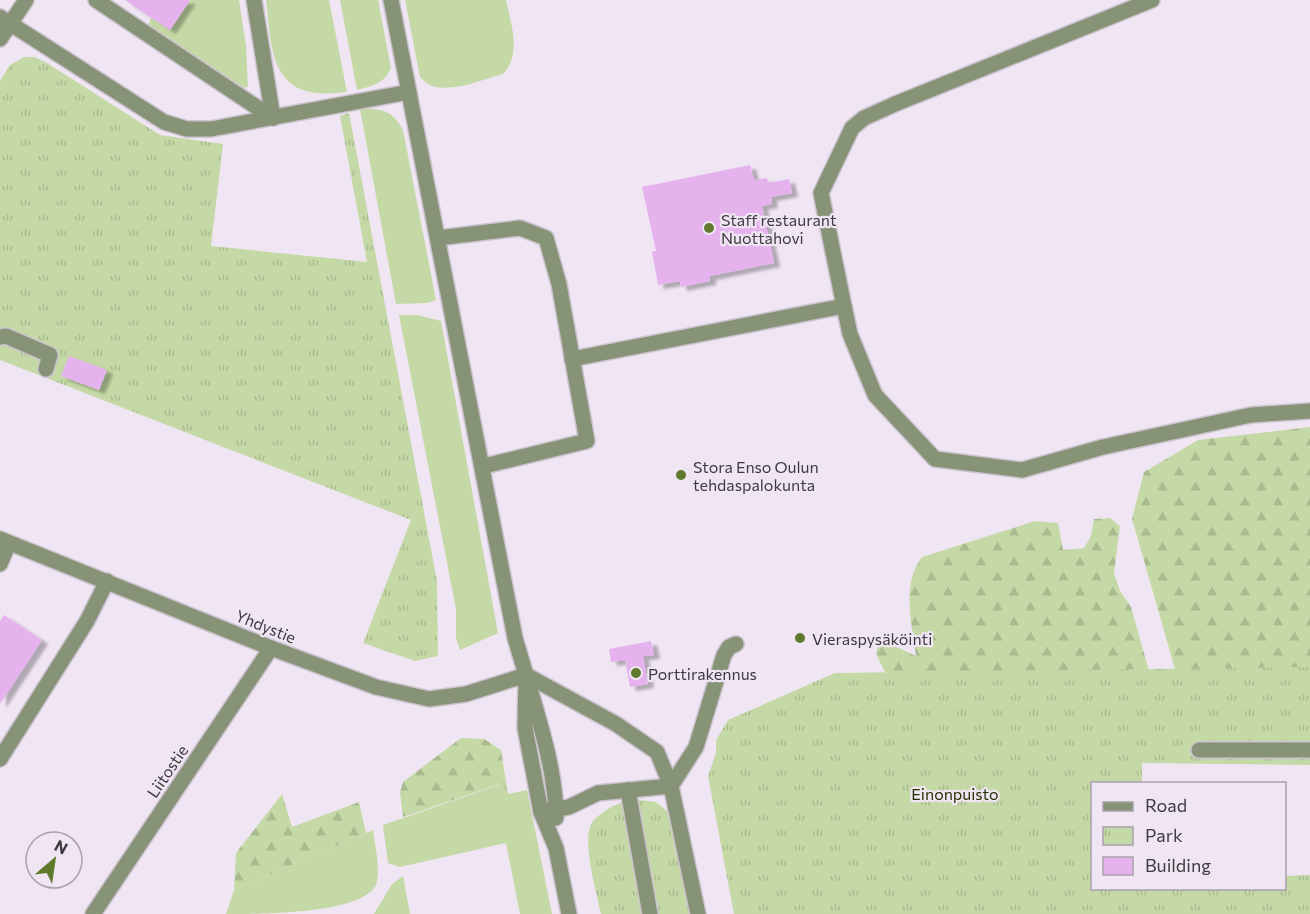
<svg xmlns="http://www.w3.org/2000/svg" width="1310" height="914" font-family="Commissioner,sans-serif">
  <style>
    .grass { fill: #c5d9a6 }
    .forest { fill: url(#forest-firs) }
    .park { fill: url(#park-tufts) }
    .building { fill: #e5b2ee; filter: url(#shadow) }
    .lines { fill: none; stroke-linecap: round; stroke-linejoin: round }
    .minor-casing { stroke: #ccc3cf; stroke-width: 18 }
    .minor { stroke: #879376; stroke-width: 15 }
    .poi-dot { fill: #607a2d; stroke: #f0e5f3; stroke-width: 2 }
    .labels { text-anchor: middle; dominant-baseline: central; stroke-width: 4.5; stroke-linejoin: round; paint-order: stroke }
    .poi-label { font-size: 16px; fill: #3e3a3f; stroke: #f0e5f3; text-anchor: start }
    .street-label { font-size: 16px; fill: #3e3a3f; stroke: #f0e5f3 }
    .park-label { font-size: 16px; fill: #223100; stroke: #f0e5f3 }
  </style>
  <defs>
    <pattern id="forest-firs" width="22" height="20" patternUnits="userSpaceOnUse" patternTransform="scale(1.5)"><rect width="22" height="20" fill="#c5d9a6"/><path d="M5 1l3.5 6h-7zM16 11l3.5 6h-7z" fill="#aabb90"/></pattern>
    <pattern id="park-tufts" width="24" height="20" patternUnits="userSpaceOnUse" patternTransform="scale(1.5)"><rect width="24" height="20" fill="#c5d9a6"/><path d="M3 7l-1-3M5 7V3M7 7l1-3M15 17l-1-3M17 17v-4M19 17l1-3" fill="none" stroke="#aabb90"/></pattern>
    <filter id="shadow"><feDropShadow dx="6" dy="4" stdDeviation="1.5" flood-color="#0004"/></filter>
  </defs>
  <rect width="100%" height="100%" fill="#f0e5f3"/>
  <!-- grass -->
  <g class="grass">
    <polygon points="190,0 239,0 246,46 248,87 237,89 148,27 151,18 170,30"/>
    <path d="M266 0H329L347 92C335 93 321 95 310 92 268 83 271 35 266 0Z"/>
    <path d="M340 0H378L391 68C384 84 372 86 357 90Z"/>
    <path d="M405 0H506C511 24 522 54 503 74 480 80 438 100 420 77Z"/>
    <path d="M360 109C382 108 393 111 403 130L436 300 427 303 396 304Z"/>
    <polygon points="399,315 417,315 441,321 498,633 460,650 456,638 456,609"/>
    <polygon points="504,783 508,794 527,790 552,914 520,914 506,843 400,867 388,863 383,825"/>
    <path d="M373 830C375 846 381 869 376 885 362 914 262 914 226 914L234 890Z"/>
    <polygon points="403,876 410,914 374,914 392,884"/>
  </g>
  <!-- forest -->
  <g class="forest">
    <polygon points="1310,427 1310,704 1177,676 1132,519 1144,472 1198,440"/>
    <path d="M1110 518 1120 526 1114 573 1120 591 1131 607 1153 685 893 688 876 654 878 645 886 642 916 656C912 625 901 584 922 557L1035 521 1058 523 1063 550 1084 548 1091 536 1094 519Z"/>
    <polygon points="461,738 484,739 501,750 508,795 503,783 403,817 400,792 403,782"/>
    <polygon points="282,794 292,827 359,802 366,833 234,890 236,853"/>
  </g>
  <!-- park -->
  <g class="park">
    <polygon points="24,57 35,57 47,63 160,135 223,144 211,246 367,262 340,116 349,113 437,581 438,656 415,661 363,643 411,520 0,360 0,81 10,65"/>
    <polygon points="1310,667 1310,765 1142,763 1142,783 1092,784 1092,888 1284,888 1285,876 1310,875 1310,914 734,914 708,776 716,753 716,740 728,720 835,673"/>
    <path d="M630 799 656 802 670 814 699 914H601C597 894 580 836 593 821 603 810 617 804 630 799Z"/>
  </g>
  <!-- building -->
  <g class="building">
    <polygon points="125,0 190,0 170,30"/>
    <polygon points="750,165 754,180 767,178 768,183 789,179 792,193 771,197 772,204 762,206 774,263 710,276 710,281 681,287 680,281 658,285 652,251 656,251 642,187"/>
    <polygon points="69,356 107,370 99,390 61,376"/>
    <polygon points="4,615 42,640 0,704 0,621"/>
    <polygon points="651,641 654,655 643,656 648,684 630,687 625,660 611,662 609,649"/>
  </g>
  <g class="lines">
    <defs>
      <g id="minor">
        <polyline points="96,0 273,118"/>
        <polyline points="254,0 273,118"/>
        <polyline points="391,0 515,638 526,675 525,728 541,812 556,848 569,914"/>
        <polyline points="0,17 164,122 187,129 211,129 409,92"/>
        <polyline points="0,39 26,0"/>
        <polyline points="438,238 520,228 546,238 559,284 587,441 484,466"/>
        <polyline points="844,306 821,193 852,128 864,118 895,104 1152,0"/>
        <polyline points="0,337 6,336 50,355 46,369"/>
        <polyline points="572,359 844,306 850,334 875,395 935,459 1022,470 1103,447 1251,415 1310,411"/>
        <polyline points="0,539 271,648 376,687 429,699 466,694 526,675"/>
        <polyline points="0,564 9,543"/>
        <polyline points="526,675 616,724 657,752 671,786"/>
        <path d="M530 689C542 730 556 775 556 818"/>
        <polyline points="1199,750 1310,750"/>
        <polyline points="0,759 87,621 107,581"/>
        <polyline points="671,786 696,747 724,655 729,647 736,644"/>
        <polyline points="628,790 650,914"/>
        <polyline points="541,812 569,807 598,793 671,786 698,914"/>
        <polyline points="93,914 271,648"/>
      </g>
    </defs>
    <!-- minor casing -->
    <use href="#minor" class="minor-casing"/>
    <!-- minor -->
    <use href="#minor" class="minor"/>
  </g>
  <!-- markers -->
  <g class="poi-dot">
    <circle cx="709" cy="228" r="6"/>
    <circle cx="681" cy="475" r="6"/>
    <circle cx="800" cy="638" r="6"/>
    <circle cx="636" cy="673" r="6"/>
  </g>
  <g class="labels">
    <!-- poi labels -->
    <g class="poi-label">
      <text x="721" y="219">Staff restaurant<tspan x="721" dy="18">Nuottahovi</tspan></text>
      <text x="693" y="466">Stora Enso Oulun<tspan x="693" dy="18">tehdaspalokunta</tspan></text>
      <text x="812" y="638">Vieraspysäköinti</text>
      <text x="648" y="673">Porttirakennus</text>
    </g>
    <!-- street labels -->
    <g class="street-label">
      <text transform="translate(266 626) rotate(22)">Yhdystie</text>
      <text transform="translate(167 771) rotate(-56)">Liitostie</text>
    </g>
    <!-- park labels -->
    <g class="park-label">
      <text x="955" y="793">Einonpuisto</text>
    </g>
  </g>
  <!-- legend -->
  <rect x="1091" y="782" width="195" height="108" fill="#f0e5f3" stroke="#a9a1ab" stroke-width="1.5"/>
  <rect x="1103" y="802" width="30" height="9" fill="#879376" stroke="#a9a1ab" stroke-width="1.5"/>
  <text x="1145" y="812" font-size="18" fill="#3e3a3f">Road</text>
  <rect x="1103" y="827" width="30" height="18" fill="url(#park-tufts)" stroke="#a9a1ab" stroke-width="1.5"/>
  <text x="1145" y="842" font-size="18" fill="#3e3a3f">Park</text>
  <rect x="1103" y="857" width="30" height="18" fill="#e5b2ee" stroke="#a9a1ab" stroke-width="1.5"/>
  <text x="1145" y="872" font-size="18" fill="#3e3a3f">Building</text>
  <!-- north arrow -->
  <g transform="translate(54 860) rotate(29)"><circle r="28" fill="#f0e5f3" stroke="#a9a1ab" stroke-width="1.5"/>
  <path d="M0-4.5L10 22L0 15L-10 22Z" fill="#607a2d"/>
  <text y="-9" font-size="16" font-weight="bold" text-anchor="middle" fill="#3e3a3f">N</text>
  </g>
</svg>
